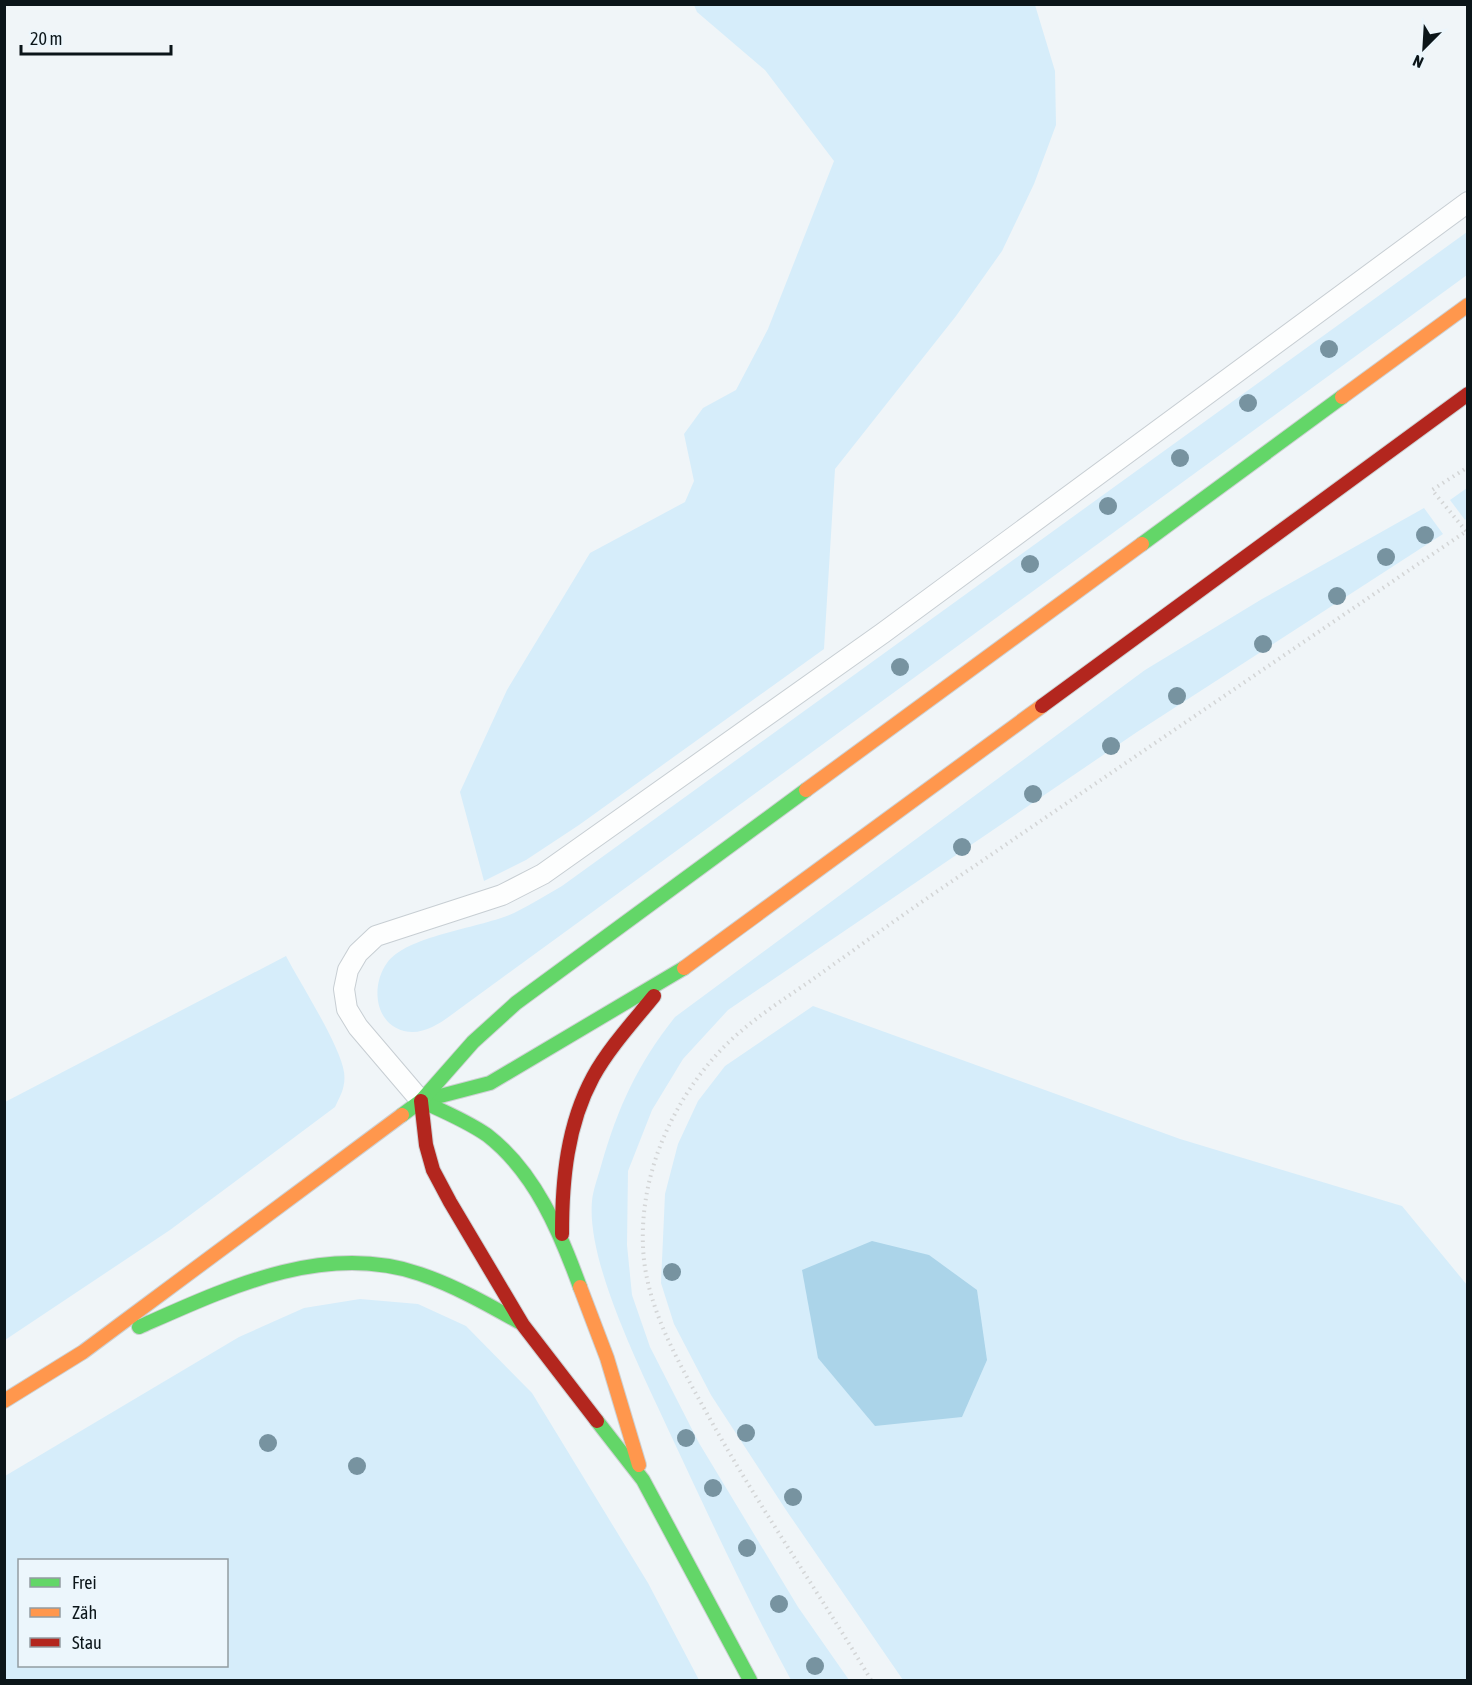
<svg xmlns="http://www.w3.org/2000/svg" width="1472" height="1685" font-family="'Asap Condensed',sans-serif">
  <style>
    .green { fill: #d6edfa; fill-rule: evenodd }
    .water { fill: #abd4e9 }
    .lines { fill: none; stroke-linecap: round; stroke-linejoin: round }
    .lane-casing { stroke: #c7ced3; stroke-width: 22 }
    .fast-casing { stroke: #cdd1d3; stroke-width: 16 }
    .slow-casing { stroke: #cdd1d3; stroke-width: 16 }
    .jam-casing { stroke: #cdd1d3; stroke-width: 16 }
    .path { stroke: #d3d5d6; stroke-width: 4; stroke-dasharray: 1.5 4.5; stroke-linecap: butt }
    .lane { stroke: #fdfefe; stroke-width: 20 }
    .fast { stroke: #63d668; stroke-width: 14 }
    .slow { stroke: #ff974d; stroke-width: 14 }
    .jam { stroke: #b3261e; stroke-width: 14 }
    .tree { fill: #7793a0 }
  </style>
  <rect width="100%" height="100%" fill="#f0f5f8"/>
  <!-- green -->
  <g class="green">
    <polygon points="694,5 1035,5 1055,71 1056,125 1034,184 1002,251 956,316 835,469 824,649 579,825 526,860 484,881 460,792 507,690 590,553 685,502 694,481 684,434 703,408 736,390 768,329 834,161 765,70 697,12"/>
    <path d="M1467 232V275L458 1010C443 1021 425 1036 404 1031 374 1023 371 985 387 963 407 935 482 928 514 913 530 905 546 895 562 886Z"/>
    <polygon points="1467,488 1467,518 1465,520 1450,500"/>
    <path d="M1424 508 1443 534 1137 732 728 1010 683 1059 652 1110 628 1171 627 1245 632 1295 650 1347 699 1443 798 1607 849 1680H791C749 1603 712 1523 675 1444 648 1384 586 1266 592 1201 593 1190 598 1177 601 1166 618 1107 637 1065 675 1017L1145 670 1262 599Z"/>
    <path d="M286 956C300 983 340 1045 344 1072 346 1086 341 1095 335 1107L170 1230 5 1340V1102Z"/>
    <polygon points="813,1006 1180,1139 1402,1206 1467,1285 1467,1680 903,1680 786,1510 711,1395 674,1324 661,1283 665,1194 678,1144 698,1101 725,1066"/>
    <path d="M360 1299 418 1304 466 1326 532 1393 648 1583 699 1680H5V1476L239 1337 304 1308ZM20 1560H226V1666H20Z"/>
  </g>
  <!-- water -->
  <polygon class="water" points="872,1241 929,1255 977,1290 987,1360 962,1417 875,1426 818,1358 802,1270"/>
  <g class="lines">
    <defs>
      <polyline id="lane" points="421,1101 358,1027 347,1009 344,989 348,970 358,953 376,936 502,895 543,874 883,633 1468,202"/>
      <g id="fast">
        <polyline points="1142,544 1342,397"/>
        <polyline points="421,1101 490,1083 684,968"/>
        <path d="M421 1101C443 1111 467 1121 487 1135 535 1172 560 1232 580 1287"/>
        <polyline points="402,1115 421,1101 473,1042 516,1003 806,790"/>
        <path d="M139 1327C225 1289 324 1241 420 1274 455 1286 487 1304 519 1322"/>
        <polyline points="597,1421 643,1480 750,1680"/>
      </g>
      <g id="slow">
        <polyline points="1342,397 1468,305"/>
        <polyline points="806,790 1142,544"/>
        <polyline points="684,968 1042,706"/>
        <polyline points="580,1287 607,1358 639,1465"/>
        <polyline points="4,1401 83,1352 402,1115"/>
      </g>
      <g id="jam">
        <polyline points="1042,706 1468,394"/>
        <polyline points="421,1101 426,1145 433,1170 450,1202 523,1325 597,1421"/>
        <path d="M562 1234C562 1180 567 1125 593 1077 609 1048 633 1022 654 996"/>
      </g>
    </defs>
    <!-- lane casing -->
    <use href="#lane" class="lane-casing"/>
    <!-- fast casing -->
    <use href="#fast" class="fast-casing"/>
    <!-- slow casing -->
    <use href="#slow" class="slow-casing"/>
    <!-- jam casing -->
    <use href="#jam" class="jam-casing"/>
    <!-- path -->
    <g class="path">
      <polyline points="1466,531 1432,490 1468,467"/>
      <path d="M871 1680C817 1589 756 1503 705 1410 679 1363 650 1313 644 1260 636 1184 668 1107 719 1052 747 1022 783 1000 816 977 869 939 922 901 976 865 1140 753 1304 642 1468 530"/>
    </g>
    <!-- lane -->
    <use href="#lane" class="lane"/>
    <!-- fast -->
    <use href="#fast" class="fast"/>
    <!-- slow -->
    <use href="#slow" class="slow"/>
    <!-- jam -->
    <use href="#jam" class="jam"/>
  </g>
  <!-- trees -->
  <g class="tree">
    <circle cx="1329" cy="349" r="9"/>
    <circle cx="1248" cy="403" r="9"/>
    <circle cx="1180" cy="458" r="9"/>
    <circle cx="1108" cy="506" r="9"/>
    <circle cx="1425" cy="535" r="9"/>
    <circle cx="1386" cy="557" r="9"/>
    <circle cx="1030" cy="564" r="9"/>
    <circle cx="1337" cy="596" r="9"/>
    <circle cx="1263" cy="644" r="9"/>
    <circle cx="900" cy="667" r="9"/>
    <circle cx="1177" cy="696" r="9"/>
    <circle cx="1111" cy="746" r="9"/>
    <circle cx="1033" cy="794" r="9"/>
    <circle cx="962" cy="847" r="9"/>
    <circle cx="672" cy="1272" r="9"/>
    <circle cx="746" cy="1433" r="9"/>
    <circle cx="686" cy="1438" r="9"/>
    <circle cx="268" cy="1443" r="9"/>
    <circle cx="357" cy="1466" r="9"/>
    <circle cx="713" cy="1488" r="9"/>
    <circle cx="793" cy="1497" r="9"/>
    <circle cx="747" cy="1548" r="9"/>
    <circle cx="779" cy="1604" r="9"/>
    <circle cx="815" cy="1666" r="9"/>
  </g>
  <!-- border -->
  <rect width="1472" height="1685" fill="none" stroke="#0b1519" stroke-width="12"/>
  <!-- legend -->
  <rect x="18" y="1559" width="210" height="108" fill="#ecf6fc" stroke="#929ca1" stroke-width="1.5"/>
  <rect x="30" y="1578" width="30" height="9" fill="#63d668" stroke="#929ca1" stroke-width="1.5"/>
  <text x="72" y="1589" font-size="18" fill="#0b1519">Frei</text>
  <rect x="30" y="1608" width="30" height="9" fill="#ff974d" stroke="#929ca1" stroke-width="1.5"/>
  <text x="72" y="1619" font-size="18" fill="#0b1519">Zäh</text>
  <rect x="30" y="1638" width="30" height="9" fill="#b3261e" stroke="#929ca1" stroke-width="1.5"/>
  <text x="72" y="1649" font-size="18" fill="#0b1519">Stau</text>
  <!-- north arrow -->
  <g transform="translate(1424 48) rotate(204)" stroke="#ecf6fc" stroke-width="4.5" paint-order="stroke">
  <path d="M0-4.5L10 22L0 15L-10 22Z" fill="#0b1519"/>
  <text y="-9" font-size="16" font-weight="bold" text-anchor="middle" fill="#0b1519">N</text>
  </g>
  <!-- scale -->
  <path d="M21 45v9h150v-9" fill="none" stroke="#0b1519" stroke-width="3"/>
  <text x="30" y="45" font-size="18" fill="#0b1519" stroke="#ecf6fc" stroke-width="4.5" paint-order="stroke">20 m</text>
</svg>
